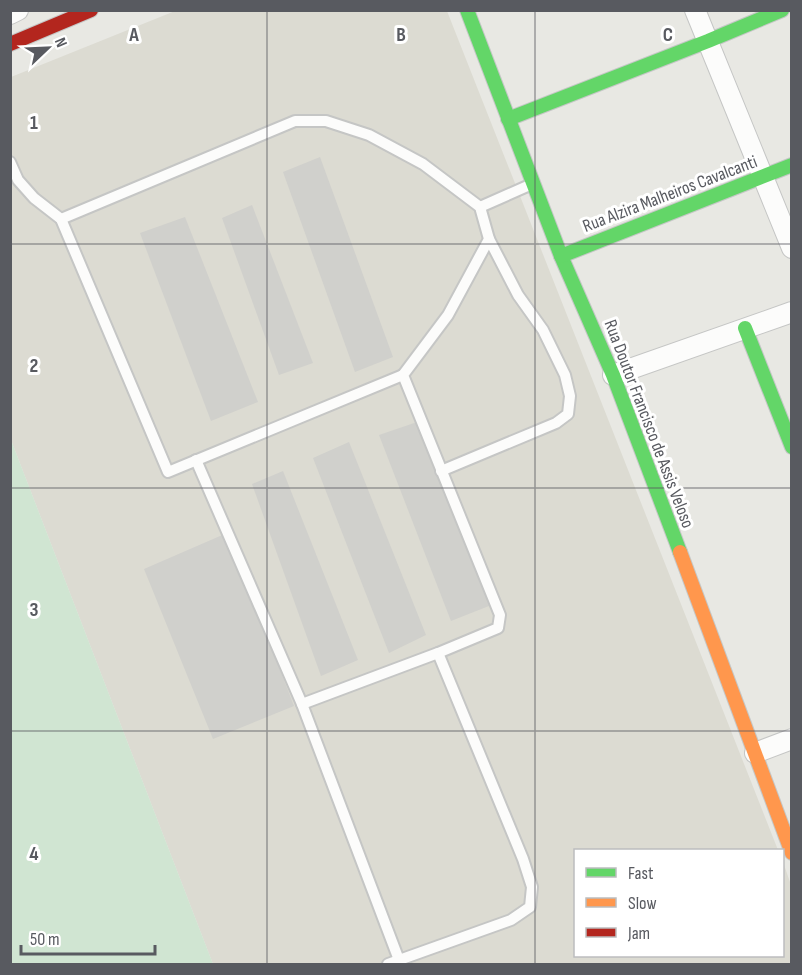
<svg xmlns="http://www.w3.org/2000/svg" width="802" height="975" font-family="'Sofia Sans Condensed',sans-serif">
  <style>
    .education { fill: #dcdbd2 }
    .green { fill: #d0e5d2 }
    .building { fill: #d0d0cc }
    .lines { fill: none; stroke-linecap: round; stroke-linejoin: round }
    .lane-casing { stroke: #c5c6c5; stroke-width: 14 }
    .street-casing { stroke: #c5c6c5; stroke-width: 22 }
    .fast-casing { stroke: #c5c7c6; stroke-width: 16 }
    .slow-casing { stroke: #c5c7c6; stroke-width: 16 }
    .jam-casing { stroke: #c5c7c6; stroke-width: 16 }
    .lane { stroke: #fcfcfb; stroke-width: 10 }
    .street { stroke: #fcfcfb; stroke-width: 20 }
    .fast { stroke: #63d668; stroke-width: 14 }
    .slow { stroke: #ff974d; stroke-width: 14 }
    .jam { stroke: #b3261e; stroke-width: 14 }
    .grid { fill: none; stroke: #585a60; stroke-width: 1.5; stroke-opacity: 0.55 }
    .labels { text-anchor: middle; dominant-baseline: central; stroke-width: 6; stroke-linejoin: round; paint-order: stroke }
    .street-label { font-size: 18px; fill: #585a60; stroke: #fff }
    .grid-label { font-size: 20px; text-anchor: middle; font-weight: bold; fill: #585a60; stroke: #fff; stroke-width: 6; stroke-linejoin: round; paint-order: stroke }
  </style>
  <rect width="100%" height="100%" fill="#e8e8e3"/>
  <!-- education -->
  <polygon class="education" points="175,11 447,11 778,850 576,850 576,956 782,956 783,862 791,885 791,964 213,964 11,440 11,77"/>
  <!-- green -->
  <polygon class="green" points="10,440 11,440 213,964 11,964"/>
  <!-- building -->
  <g class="building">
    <polygon points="320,157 393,357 355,372 283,172"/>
    <polygon points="252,205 313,363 279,375 222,218"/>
    <polygon points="185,217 258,402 211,421 140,233"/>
    <polygon points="420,421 494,604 451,621 379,435"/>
    <polygon points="349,442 426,635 389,653 313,458"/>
    <polygon points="283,471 358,660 321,676 252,484"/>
    <polygon points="227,533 294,706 213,739 144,569"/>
  </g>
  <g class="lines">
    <defs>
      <g id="lane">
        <polyline points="10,162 18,180 34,198 61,219 168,472 403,375"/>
        <polyline points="480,207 532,184"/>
        <polyline points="61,219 295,121 326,121 369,135 423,164 480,207 489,239 448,315 403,375 500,615 498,628 438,653 302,704"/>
        <polyline points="196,460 302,704 399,960"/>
        <polyline points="441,471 556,423 568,414 570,396 565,375 543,330 518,295 489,239"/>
        <polyline points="388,964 511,920 530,907 532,887 523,859 438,653"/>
      </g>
      <g id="street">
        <polyline points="695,10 792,248"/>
        <polyline points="10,14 18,10"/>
        <polyline points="613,375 792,312"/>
        <polyline points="755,753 792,739"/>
      </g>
      <g id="fast">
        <polyline points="467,10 561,256 613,375 680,552"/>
        <polyline points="508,119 708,41 782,10"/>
        <polyline points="561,256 792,165"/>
        <polyline points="745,328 792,447"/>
      </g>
      <polyline id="slow" points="680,552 792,853"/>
      <polyline id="jam" points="10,44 91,10"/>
    </defs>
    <!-- lane casing -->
    <use href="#lane" class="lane-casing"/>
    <!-- street casing -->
    <use href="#street" class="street-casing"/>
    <!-- fast casing -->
    <use href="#fast" class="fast-casing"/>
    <!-- slow casing -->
    <use href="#slow" class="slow-casing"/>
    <!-- jam casing -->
    <use href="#jam" class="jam-casing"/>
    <!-- lane -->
    <use href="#lane" class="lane"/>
    <!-- street -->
    <use href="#street" class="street"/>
    <!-- fast -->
    <use href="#fast" class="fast"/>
    <!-- slow -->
    <use href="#slow" class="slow"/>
    <!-- jam -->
    <use href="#jam" class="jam"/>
  </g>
  <!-- grid -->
  <path class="grid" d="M267 10V964M535 10V964M10 244H792M10 488H792M10 731H792"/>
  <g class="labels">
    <!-- street labels -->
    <g class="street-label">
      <text transform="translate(670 194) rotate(-21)">Rua Alzira Malheiros Cavalcanti</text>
      <text transform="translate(649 424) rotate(69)">Rua Doutor Francisco de Assis Veloso</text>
    </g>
  </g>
  <g class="grid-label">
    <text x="134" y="41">A</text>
    <text x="401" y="41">B</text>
    <text x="668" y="41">C</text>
    <text x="34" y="129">1</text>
    <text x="34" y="372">2</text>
    <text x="34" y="616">3</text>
    <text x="34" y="860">4</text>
  </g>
  <!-- border -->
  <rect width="802" height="975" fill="none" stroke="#585a60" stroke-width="24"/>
  <!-- legend -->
  <rect x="574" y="849" width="210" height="108" fill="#ffffff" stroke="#bcbdbf" stroke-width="1.5"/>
  <rect x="586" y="868" width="30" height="9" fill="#63d668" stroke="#bcbdbf" stroke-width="1.5"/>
  <text x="628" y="879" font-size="18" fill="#585a60">Fast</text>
  <rect x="586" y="898" width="30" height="9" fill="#ff974d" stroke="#bcbdbf" stroke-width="1.5"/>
  <text x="628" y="909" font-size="18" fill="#585a60">Slow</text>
  <rect x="586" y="928" width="30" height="9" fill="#b3261e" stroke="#bcbdbf" stroke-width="1.5"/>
  <text x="628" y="939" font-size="18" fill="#585a60">Jam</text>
  <!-- north arrow -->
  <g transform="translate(48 48) rotate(67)" stroke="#ffffff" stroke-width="4.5" paint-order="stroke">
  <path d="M0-4.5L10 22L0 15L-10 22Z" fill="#585a60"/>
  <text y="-9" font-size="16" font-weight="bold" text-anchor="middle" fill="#585a60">N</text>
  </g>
  <!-- scale -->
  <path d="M21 945v9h134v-9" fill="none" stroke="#585a60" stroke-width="3"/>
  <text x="30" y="945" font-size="18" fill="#585a60" stroke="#ffffff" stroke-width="4.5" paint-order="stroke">50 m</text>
</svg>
